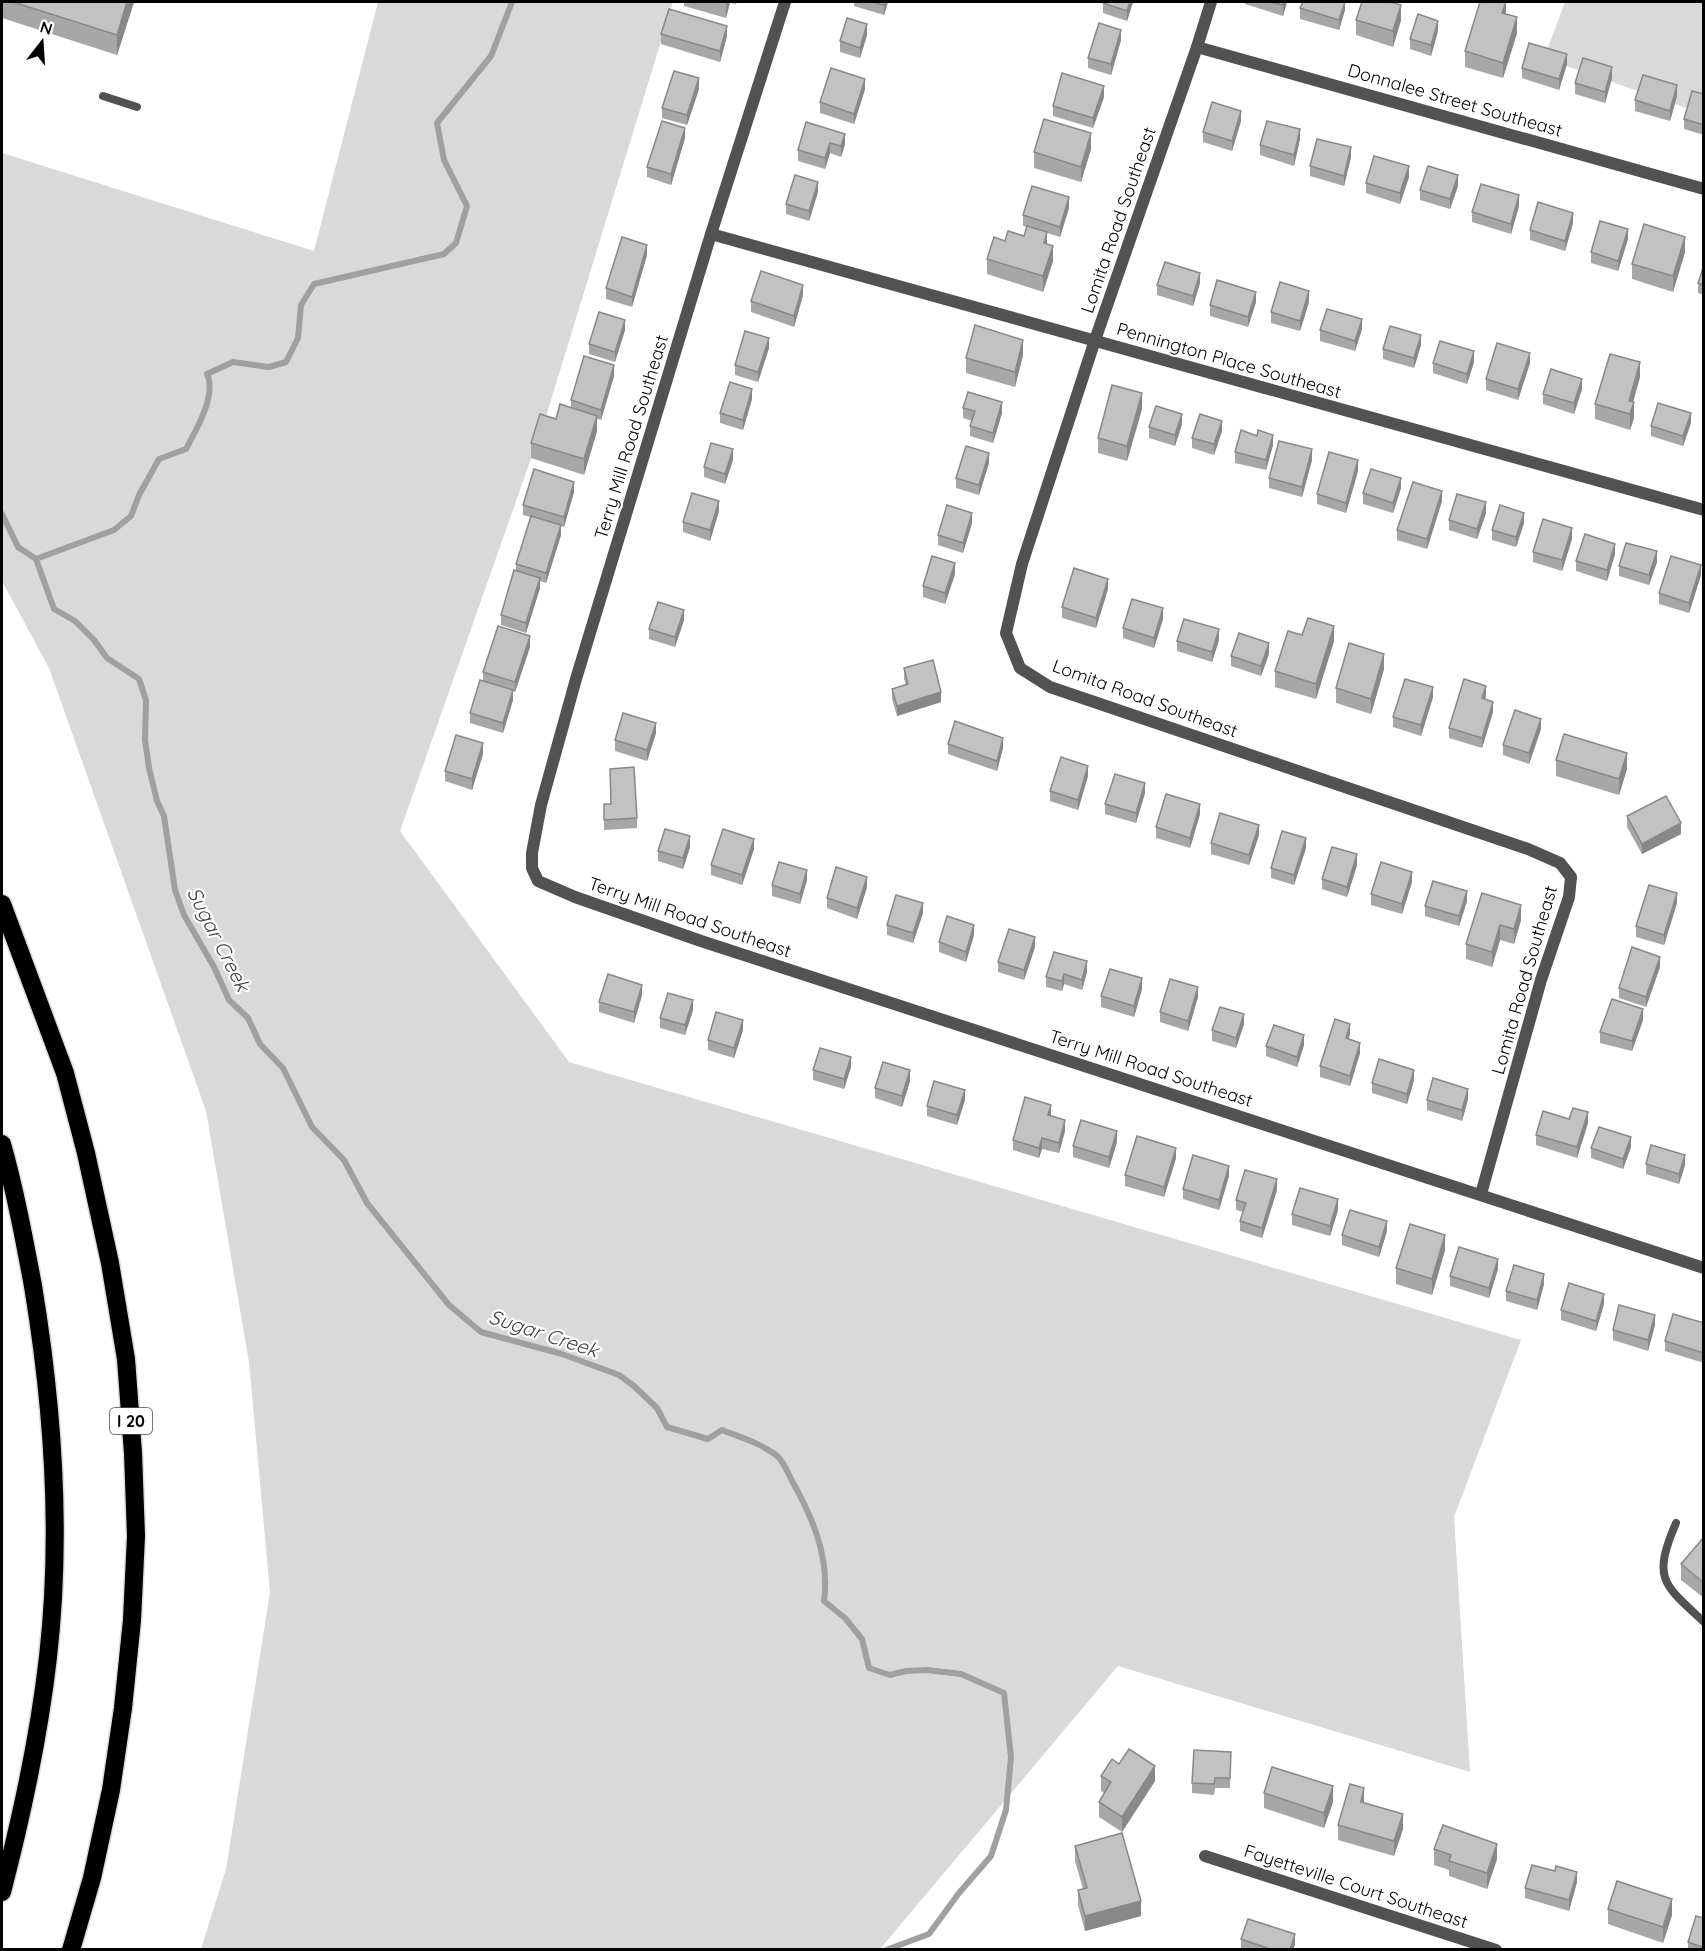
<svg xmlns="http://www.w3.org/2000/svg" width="1705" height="1951" font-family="Quicksand,sans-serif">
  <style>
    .green { fill: #d9d9d9 }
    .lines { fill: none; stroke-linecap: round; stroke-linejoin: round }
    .stream { stroke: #a0a0a0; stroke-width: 6 }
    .highway-casing { stroke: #dbdbdb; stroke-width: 21 }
    .lane { stroke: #525252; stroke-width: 8 }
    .street { stroke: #525252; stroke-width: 12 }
    .highway { stroke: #000; stroke-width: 18 }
    .wall { fill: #a7a7a7 }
    .shaded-wall { fill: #888 }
    .building { fill: #c2c2c2; stroke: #888; stroke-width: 1.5 }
    .labels { text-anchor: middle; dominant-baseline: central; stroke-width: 4.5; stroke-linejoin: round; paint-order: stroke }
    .shield { fill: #fff; stroke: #4c4c4c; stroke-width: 1.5 }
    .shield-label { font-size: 16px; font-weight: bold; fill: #000 }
    .street-label { font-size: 18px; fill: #000; stroke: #fff }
    .water-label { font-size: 20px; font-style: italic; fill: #414141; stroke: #fff }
  </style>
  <rect width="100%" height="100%" fill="#fff"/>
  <!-- green -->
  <g class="green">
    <polygon points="378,2 673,2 547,413 400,831 569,1062 1521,1340 1454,1517 1470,1772 1118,1666 880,1949 201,1949 226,1869 270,1592 249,1362 206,1111 49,668 2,581 2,153 314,251"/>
    <polygon points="1565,2 1703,2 1703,114 1544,58"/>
  </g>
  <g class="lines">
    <!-- stream -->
    <g class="stream">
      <path d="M2 514 18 547 36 559 54 609 75 621 94 640 107 658 139 679 146 700 145 740 149 768 157 801 164 816 175 890 184 915 214 967 229 1000 248 1018 260 1044 283 1068 312 1127 344 1160 367 1203 449 1305 481 1332 562 1354 619 1375 634 1386 657 1408 667 1427 708 1439 722 1430C740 1437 760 1443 776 1455 783 1460 787 1471 791 1479 812 1516 830 1557 824 1601L845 1618 862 1639 869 1668 890 1675 906 1671 927 1670 961 1674 1004 1693 1011 1757 1006 1810 991 1856 959 1893 929 1934 886 1950"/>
      <path d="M36 559 114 530 131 516 139 495 159 459 186 449C196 430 217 395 207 374L233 362 269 367 286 362 298 338 301 305 314 284 444 254 456 243 467 206 444 160 437 123 491 56 512 2"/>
    </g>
    <defs>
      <g id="highway">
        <polyline points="2,904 65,1073 86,1153 110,1263 126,1359 133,1453 136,1536 132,1620 123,1708 111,1790 92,1878 71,1950"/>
        <path d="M2 1144C15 1190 24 1238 33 1286 53 1407 62 1534 48 1657 39 1737 22 1815 2 1892"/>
      </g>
    </defs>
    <!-- highway casing -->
    <use href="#highway" class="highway-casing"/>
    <!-- lane -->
    <g class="lane">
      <polyline points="103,96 137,107"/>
      <path d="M1676 1523C1652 1579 1663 1584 1704 1622"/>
    </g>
    <!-- street -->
    <g class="street">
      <polyline points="785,2 711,234 576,679 541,805 532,853 532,868 538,881 575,897 701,941 1704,1268"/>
      <polyline points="1211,2 1197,47 1095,340 1022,564 1006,633 1020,668 1050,687 1528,849 1560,863 1571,877 1569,897 1541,980 1481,1194"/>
      <polyline points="1197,47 1704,189"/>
      <path d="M711 234C1042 325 1372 420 1704 510"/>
      <polyline points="1205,1856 1496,1950"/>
    </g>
    <!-- highway -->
    <use href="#highway" class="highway"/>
  </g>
  <!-- wall -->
  <g class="wall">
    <polygon points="2,2 134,2 117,55 2,18"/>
    <polygon points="684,2 737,2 736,4 730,3 726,18 684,6"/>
    <polygon points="854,2 888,2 884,15 854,6"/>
    <polygon points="1133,2 1127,21 1103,13 1103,3"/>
    <polygon points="1245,2 1287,2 1283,16 1245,4"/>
    <polygon points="1362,2 1395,2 1401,20 1393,47 1356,35 1356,20"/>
    <polygon points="1300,8 1345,10 1339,30 1300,19"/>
    <polygon points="1506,14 1517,33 1503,78 1465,67 1465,51"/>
    <polygon points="1438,31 1431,56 1410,49 1410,39"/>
    <polygon points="661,34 727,36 720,62 661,44"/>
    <polygon points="867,35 860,58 840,52 840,41"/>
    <polygon points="1121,40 1111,75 1088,68 1088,58"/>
    <polygon points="1567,64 1559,90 1522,78 1522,68"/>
    <polygon points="1612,78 1605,103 1575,94 1575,83"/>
    <polygon points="699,89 687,125 662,118 662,108"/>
    <polygon points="865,89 854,124 820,113 820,102"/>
    <polygon points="1704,94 1704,135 1684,129 1684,119"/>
    <polygon points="1677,96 1670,121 1635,111 1635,100"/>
    <polygon points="1104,97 1093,128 1053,116 1053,106"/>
    <polygon points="1241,121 1232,151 1203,142 1203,132"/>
    <polygon points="806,122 845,144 841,157 830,153 825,169 798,161 798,150"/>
    <polygon points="685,138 671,185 647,177 647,167"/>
    <polygon points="1300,139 1294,166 1260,155 1260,145"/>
    <polygon points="1091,149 1081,182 1034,168 1034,152"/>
    <polygon points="1351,157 1344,186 1310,176 1310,166"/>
    <polygon points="1409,177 1400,204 1366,193 1366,183"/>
    <polygon points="1458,186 1450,209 1420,200 1420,190"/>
    <polygon points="818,192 809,221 786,214 786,204"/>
    <polygon points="1519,206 1511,234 1472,222 1472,212"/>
    <polygon points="1069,208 1060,237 1047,233 1047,244 1053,261 1043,292 987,274 987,259 1005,241 1024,236 1027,227 1023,226 1023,215"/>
    <polygon points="1573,223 1565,251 1530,240 1530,230"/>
    <polygon points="1628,239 1618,271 1591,263 1591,252"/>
    <polygon points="1685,252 1673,292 1632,279 1632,264"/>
    <polygon points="647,255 632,307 606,299 606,288"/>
    <polygon points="1704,265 1704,295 1698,293 1698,283"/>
    <polygon points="1200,283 1193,306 1157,295 1157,285"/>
    <polygon points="803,295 794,327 751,312 751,301"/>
    <polygon points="1256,302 1248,327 1210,316 1210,305"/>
    <polygon points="1309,302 1300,331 1271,323 1271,312"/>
    <polygon points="1362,329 1355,351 1320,341 1320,330"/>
    <polygon points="625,330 615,362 589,354 589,344"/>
    <polygon points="1421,345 1414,368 1383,359 1383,349"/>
    <polygon points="769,348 758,382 735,375 735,365"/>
    <polygon points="1023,355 1015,387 966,373 966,358"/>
    <polygon points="1474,362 1467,384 1433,373 1433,363"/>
    <polygon points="1530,363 1518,400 1486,390 1486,379"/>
    <polygon points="614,376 601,420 597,419 597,431 584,475 531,458 531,443 556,419 571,407 571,400"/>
    <polygon points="1640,377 1633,402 1634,418 1630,430 1595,419 1595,404"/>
    <polygon points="1582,389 1574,414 1543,404 1543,394"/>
    <polygon points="752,399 743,430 720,423 720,413"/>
    <polygon points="963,408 1002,413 993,443 970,436 970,426 972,421 963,418"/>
    <polygon points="1142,409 1127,461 1098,453 1098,438"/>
    <polygon points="1691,423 1683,446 1651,436 1651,426"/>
    <polygon points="1182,424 1175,446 1149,438 1149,427"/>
    <polygon points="1222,431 1214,455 1192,448 1192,438"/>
    <polygon points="1273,445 1266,470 1235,463 1235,452"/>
    <polygon points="733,460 725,484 704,477 704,467"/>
    <polygon points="1312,460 1302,497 1269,488 1269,478"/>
    <polygon points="989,463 979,495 956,488 956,478"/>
    <polygon points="1358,471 1346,513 1317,504 1317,494"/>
    <polygon points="1401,488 1393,513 1363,504 1363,493"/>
    <polygon points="574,492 564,527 561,526 561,535 546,583 540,581 540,588 526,633 501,625 501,615 516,571 516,564 531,517 523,515 523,505"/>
    <polygon points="1442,501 1427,549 1397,540 1397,530"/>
    <polygon points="719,511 710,541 683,532 683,522"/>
    <polygon points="1486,513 1477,539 1449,530 1449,520"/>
    <polygon points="972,523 963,553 938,545 938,535"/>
    <polygon points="1524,523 1516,547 1492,540 1492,530"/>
    <polygon points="1572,539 1562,571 1533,562 1533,552"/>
    <polygon points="1615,554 1607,581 1576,571 1576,561"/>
    <polygon points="1657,562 1649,585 1619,576 1619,566"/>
    <polygon points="955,574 945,604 923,597 923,586"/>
    <polygon points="1701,575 1689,613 1659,604 1659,593"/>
    <polygon points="1108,589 1096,628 1062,618 1062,607"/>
    <polygon points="1163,619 1154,648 1123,638 1123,628"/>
    <polygon points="684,620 675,647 649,639 649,629"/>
    <polygon points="1302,635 1334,641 1316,699 1275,687 1275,671"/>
    <polygon points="1219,640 1212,662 1177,651 1177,641"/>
    <polygon points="530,647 515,692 513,691 513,700 503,733 470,723 470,713 483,681 483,672"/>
    <polygon points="1269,654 1261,676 1231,666 1231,656"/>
    <polygon points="904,668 941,702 897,716 892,699 892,689 906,685 904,679"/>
    <polygon points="1384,669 1371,714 1336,703 1336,688"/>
    <polygon points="1486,696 1485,699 1493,712 1482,748 1449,738 1449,728"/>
    <polygon points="1433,697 1421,736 1393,727 1393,717"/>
    <polygon points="1541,729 1529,764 1503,755 1503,745"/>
    <polygon points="656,733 647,761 615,751 615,740"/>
    <polygon points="948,744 1003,748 997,771 948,754"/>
    <polygon points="483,754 472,790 445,781 445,771"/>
    <polygon points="1556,760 1627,769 1619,795 1556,776"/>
    <polygon points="1088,776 1078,810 1050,801 1050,791"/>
    <polygon points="1145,793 1136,823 1105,814 1105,804"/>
    <polygon points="604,804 611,804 637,818 637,828 604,830"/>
    <polygon points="1200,814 1190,848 1156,838 1156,827"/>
    <polygon points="1627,816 1681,834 1642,854 1627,827"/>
    <polygon points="1259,835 1249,865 1211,854 1211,843"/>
    <polygon points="690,847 683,869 658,861 658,851"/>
    <polygon points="1306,848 1294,885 1271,878 1271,868"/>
    <polygon points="754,849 742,885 711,875 711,865"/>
    <polygon points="1357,865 1347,897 1322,889 1322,879"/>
    <polygon points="807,880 800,904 772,896 772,885"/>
    <polygon points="1412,882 1402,914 1371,905 1371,894"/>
    <polygon points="867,887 857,919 827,908 827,898"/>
    <polygon points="1482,893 1521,920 1514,944 1500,940 1492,967 1466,959 1466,944"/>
    <polygon points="1467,901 1459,926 1425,916 1425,906"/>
    <polygon points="1677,903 1664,945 1636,937 1636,926"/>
    <polygon points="923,913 913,943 887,935 887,925"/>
    <polygon points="974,935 966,962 939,952 939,942"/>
    <polygon points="1035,947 1024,980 998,972 998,962"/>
    <polygon points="1660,967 1646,1007 1619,998 1619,988"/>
    <polygon points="1087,972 1082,990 1064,984 1062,991 1046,987 1046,977"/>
    <polygon points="1142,989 1134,1017 1101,1007 1101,996"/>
    <polygon points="642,995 634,1023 599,1012 599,1002"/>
    <polygon points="1198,997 1188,1031 1160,1022 1160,1012"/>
    <polygon points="693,1010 685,1035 660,1028 660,1018"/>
    <polygon points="1643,1020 1632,1051 1600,1043 1600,1032"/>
    <polygon points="1244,1024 1236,1048 1212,1041 1212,1030"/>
    <polygon points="743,1030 734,1058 708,1050 708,1040"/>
    <polygon points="1350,1034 1348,1039 1360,1053 1350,1086 1320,1077 1320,1066"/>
    <polygon points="1304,1045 1297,1067 1266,1056 1266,1046"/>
    <polygon points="851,1067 844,1089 813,1080 813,1070"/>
    <polygon points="1414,1080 1407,1104 1372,1093 1372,1083"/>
    <polygon points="910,1081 902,1107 875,1098 875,1088"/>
    <polygon points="1468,1099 1462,1121 1427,1110 1427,1100"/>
    <polygon points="965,1100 957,1125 927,1116 927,1106"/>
    <polygon points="1051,1115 1051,1116 1065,1131 1059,1153 1042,1149 1039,1158 1013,1150 1013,1140"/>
    <polygon points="1569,1119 1588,1123 1577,1158 1536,1145 1536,1135"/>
    <polygon points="1117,1142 1109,1168 1073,1157 1073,1146"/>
    <polygon points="1631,1147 1623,1169 1591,1158 1591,1148"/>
    <polygon points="1176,1158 1164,1197 1125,1186 1125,1175"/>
    <polygon points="1646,1164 1685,1165 1679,1184 1646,1174"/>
    <polygon points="1229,1176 1219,1210 1183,1199 1183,1189"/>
    <polygon points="1277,1190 1262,1238 1240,1231 1240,1221 1243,1212 1236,1210 1236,1200"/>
    <polygon points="1338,1210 1330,1236 1292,1225 1292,1214"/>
    <polygon points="1387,1231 1379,1257 1342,1245 1342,1235"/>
    <polygon points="1445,1250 1432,1295 1396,1284 1396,1268"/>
    <polygon points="1498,1269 1489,1298 1450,1286 1450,1276"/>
    <polygon points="1544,1284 1537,1310 1506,1301 1506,1291"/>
    <polygon points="1604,1304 1596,1331 1561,1320 1561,1310"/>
    <polygon points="1704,1323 1704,1363 1665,1351 1665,1341"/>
    <polygon points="1655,1325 1648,1351 1613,1340 1613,1330"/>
    <polygon points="1704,1537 1704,1598 1681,1580 1681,1564"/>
    <polygon points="1231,1762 1230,1788 1215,1788 1214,1795 1192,1793 1192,1783"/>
    <polygon points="1119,1764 1155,1781 1122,1832 1099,1817 1099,1802 1104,1793 1101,1791 1101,1776"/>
    <polygon points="1264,1793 1333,1802 1324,1828 1264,1808"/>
    <polygon points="1364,1803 1403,1829 1394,1856 1338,1840 1338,1825"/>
    <polygon points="1075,1846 1141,1916 1085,1931 1078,1905 1078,1890 1083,1889 1075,1861"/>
    <polygon points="1434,1849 1497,1859 1487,1889 1449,1876 1449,1870 1434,1865"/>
    <polygon points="1577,1882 1569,1911 1525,1898 1525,1888"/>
    <polygon points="1608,1909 1672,1915 1663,1943 1608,1924"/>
    <polygon points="1696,1916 1704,1950 1688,1950 1688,1942"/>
    <polygon points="1241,1939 1295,1944 1293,1950 1241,1950"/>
  </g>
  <!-- shaded-wall -->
  <g class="shaded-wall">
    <polygon points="127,2 134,2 117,55 117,35"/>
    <polygon points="726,2 730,2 726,18"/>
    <polygon points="885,2 888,2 884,15 884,5"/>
    <polygon points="1130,2 1133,2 1127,21 1127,11"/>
    <polygon points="1284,2 1287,2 1283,16 1283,5"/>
    <polygon points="1345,2 1345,10 1339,30 1339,20"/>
    <polygon points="1506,2 1506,17 1502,13"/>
    <polygon points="1401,5 1401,20 1393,47 1393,31"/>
    <polygon points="1517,17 1517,33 1503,78 1503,63"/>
    <polygon points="1438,21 1438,31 1431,56 1431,45"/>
    <polygon points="867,24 867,35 860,58 860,48"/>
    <polygon points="727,26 727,36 720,62 720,51"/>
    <polygon points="1121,30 1121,40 1111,75 1111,64"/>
    <polygon points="1567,54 1567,64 1559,90 1559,79"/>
    <polygon points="1612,67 1612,78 1605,103 1605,92"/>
    <polygon points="699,78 699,89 687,125 687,115"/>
    <polygon points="865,79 865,89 854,124 854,114"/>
    <polygon points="1677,85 1677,96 1670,121 1670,111"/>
    <polygon points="1104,86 1104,97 1093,128 1093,118"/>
    <polygon points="1241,111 1241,121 1232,151 1232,141"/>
    <polygon points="685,128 685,138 671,185 671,174"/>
    <polygon points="1300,129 1300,139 1294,166 1294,155"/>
    <polygon points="1091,133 1091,149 1081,182 1081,167"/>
    <polygon points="845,134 845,144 841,157 841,146"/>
    <polygon points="830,143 830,153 825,169 825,158"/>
    <polygon points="1351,147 1351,157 1344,186 1344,176"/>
    <polygon points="1409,166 1409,177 1400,204 1400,193"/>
    <polygon points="1458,175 1458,186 1450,209 1450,199"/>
    <polygon points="818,182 818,192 809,221 809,211"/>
    <polygon points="1519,195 1519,206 1511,234 1511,224"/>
    <polygon points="1069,197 1069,208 1060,237 1060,227"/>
    <polygon points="1573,213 1573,223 1565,251 1565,241"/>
    <polygon points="1628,229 1628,239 1618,271 1618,261"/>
    <polygon points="1047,232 1047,247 1044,243"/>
    <polygon points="1685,237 1685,252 1673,292 1673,276"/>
    <polygon points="647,245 647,255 632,307 632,297"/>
    <polygon points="1053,246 1053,261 1043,292 1043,276"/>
    <polygon points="1200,273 1200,283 1193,306 1193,296"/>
    <polygon points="803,285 803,295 794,327 794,316"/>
    <polygon points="1309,291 1309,302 1300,331 1300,321"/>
    <polygon points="1256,292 1256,302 1248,327 1248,317"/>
    <polygon points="1362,319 1362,329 1355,351 1355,341"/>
    <polygon points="625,320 625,330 615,362 615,352"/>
    <polygon points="1421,335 1421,345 1414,368 1414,358"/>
    <polygon points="769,338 769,348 758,382 758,372"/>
    <polygon points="1023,340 1023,355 1015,387 1015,372"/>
    <polygon points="1474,351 1474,362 1467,384 1467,374"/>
    <polygon points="1530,353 1530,363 1518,400 1518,389"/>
    <polygon points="1640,362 1640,377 1629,416 1629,401"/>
    <polygon points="614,365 614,376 601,420 601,410"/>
    <polygon points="1582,379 1582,389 1574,414 1574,403"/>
    <polygon points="752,389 752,399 743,430 743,420"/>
    <polygon points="1142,393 1142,409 1127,461 1127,446"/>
    <polygon points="1002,402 1002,413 993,443 993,433"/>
    <polygon points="1634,402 1634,418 1630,430 1630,414"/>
    <polygon points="1691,413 1691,423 1683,446 1683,436"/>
    <polygon points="1182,414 1182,424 1175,446 1175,435"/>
    <polygon points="597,416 597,431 584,475 584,459"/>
    <polygon points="1222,421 1222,431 1214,455 1214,444"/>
    <polygon points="1273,435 1273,445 1266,470 1266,460"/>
    <polygon points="733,449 733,460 725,484 725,474"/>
    <polygon points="1312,449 1312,460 1302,497 1302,487"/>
    <polygon points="989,453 989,463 979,495 979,485"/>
    <polygon points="1358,460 1358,471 1346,513 1346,503"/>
    <polygon points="1401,478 1401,488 1393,513 1393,503"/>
    <polygon points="574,482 574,492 564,527 564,517"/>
    <polygon points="1442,491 1442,501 1427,549 1427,539"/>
    <polygon points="719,501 719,511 710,541 710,530"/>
    <polygon points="1486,502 1486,513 1477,539 1477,529"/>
    <polygon points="972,513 972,523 963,553 963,543"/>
    <polygon points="1524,513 1524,523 1516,547 1516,537"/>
    <polygon points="561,525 561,535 546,583 546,573"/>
    <polygon points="1572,528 1572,539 1562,571 1562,560"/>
    <polygon points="1615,544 1615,554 1607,581 1607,570"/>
    <polygon points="1657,551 1657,562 1649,585 1649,575"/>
    <polygon points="955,563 955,574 945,604 945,593"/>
    <polygon points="1701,565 1701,575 1689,613 1689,603"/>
    <polygon points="540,578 540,588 526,633 526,623"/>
    <polygon points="1108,579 1108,589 1096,628 1096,618"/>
    <polygon points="1163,608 1163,619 1154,648 1154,638"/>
    <polygon points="684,610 684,620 675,647 675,637"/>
    <polygon points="1334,626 1334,641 1316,699 1316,684"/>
    <polygon points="1219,629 1219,640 1212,662 1212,652"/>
    <polygon points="530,636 530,647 515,692 515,682"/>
    <polygon points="1269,643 1269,654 1261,676 1261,666"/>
    <polygon points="1384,654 1384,669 1371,714 1371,699"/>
    <polygon points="1486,686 1486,696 1482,709 1482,698"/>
    <polygon points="1433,687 1433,697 1421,736 1421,725"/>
    <polygon points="513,690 513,700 503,733 503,723"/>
    <polygon points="941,692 941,702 897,716 897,706"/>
    <polygon points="1493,702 1493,712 1482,748 1482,738"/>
    <polygon points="1541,719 1541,729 1529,764 1529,753"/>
    <polygon points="656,723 656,733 647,761 647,750"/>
    <polygon points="1003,738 1003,748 997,771 997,761"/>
    <polygon points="483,743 483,754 472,790 472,779"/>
    <polygon points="1627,753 1627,769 1619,795 1619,779"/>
    <polygon points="1088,766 1088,776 1078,810 1078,800"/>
    <polygon points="1145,783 1145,793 1136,823 1136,813"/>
    <polygon points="1200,804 1200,814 1190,848 1190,838"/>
    <polygon points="1681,823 1681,834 1642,854 1642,844"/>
    <polygon points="1259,825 1259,835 1249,865 1249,855"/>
    <polygon points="690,836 690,847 683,869 683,858"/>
    <polygon points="1306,838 1306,848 1294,885 1294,875"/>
    <polygon points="754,839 754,849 742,885 742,875"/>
    <polygon points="1357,854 1357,865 1347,897 1347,887"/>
    <polygon points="807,870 807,880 800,904 800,894"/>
    <polygon points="1412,872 1412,882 1402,914 1402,904"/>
    <polygon points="867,877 867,887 857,919 857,908"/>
    <polygon points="1467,891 1467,901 1459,926 1459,916"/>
    <polygon points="1677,893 1677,903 1664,945 1664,935"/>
    <polygon points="923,903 923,913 913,943 913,933"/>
    <polygon points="1521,905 1521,920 1514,944 1514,929"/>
    <polygon points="974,925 974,935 966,962 966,952"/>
    <polygon points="1500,925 1500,940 1492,967 1492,952"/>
    <polygon points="1035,937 1035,947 1024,980 1024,970"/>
    <polygon points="1660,957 1660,967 1646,1007 1646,997"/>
    <polygon points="1087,961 1087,972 1082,990 1082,980"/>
    <polygon points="1064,974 1064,984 1062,991 1062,981"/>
    <polygon points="1142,978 1142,989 1134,1017 1134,1006"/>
    <polygon points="642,985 642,995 634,1023 634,1012"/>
    <polygon points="1198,987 1198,997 1188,1031 1188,1021"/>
    <polygon points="693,1000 693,1010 685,1035 685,1025"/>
    <polygon points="1643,1009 1643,1020 1632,1051 1632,1041"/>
    <polygon points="1244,1014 1244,1024 1236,1048 1236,1038"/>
    <polygon points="743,1020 743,1030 734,1058 734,1048"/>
    <polygon points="1350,1024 1350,1034 1346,1049 1346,1038"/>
    <polygon points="1304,1035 1304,1045 1297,1067 1297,1057"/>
    <polygon points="1360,1043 1360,1053 1350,1086 1350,1076"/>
    <polygon points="851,1057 851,1067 844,1089 844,1079"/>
    <polygon points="910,1070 910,1081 902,1107 902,1096"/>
    <polygon points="1414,1070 1414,1080 1407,1104 1407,1094"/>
    <polygon points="1468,1089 1468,1099 1462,1121 1462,1110"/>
    <polygon points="965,1090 965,1100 957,1125 957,1115"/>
    <polygon points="1051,1105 1051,1115 1048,1126 1048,1115"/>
    <polygon points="1588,1112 1588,1123 1577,1158 1577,1147"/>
    <polygon points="1065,1120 1065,1131 1059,1153 1059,1143"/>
    <polygon points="1117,1131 1117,1142 1109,1168 1109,1157"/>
    <polygon points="1631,1137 1631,1147 1623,1169 1623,1159"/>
    <polygon points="1042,1138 1042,1149 1039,1158 1039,1148"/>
    <polygon points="1176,1148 1176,1158 1164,1197 1164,1187"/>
    <polygon points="1685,1155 1685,1165 1679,1184 1679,1174"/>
    <polygon points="1229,1166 1229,1176 1219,1210 1219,1200"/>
    <polygon points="1277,1179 1277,1190 1262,1238 1262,1228"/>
    <polygon points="1338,1199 1338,1210 1330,1236 1330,1226"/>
    <polygon points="1387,1221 1387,1231 1379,1257 1379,1247"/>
    <polygon points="1445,1235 1445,1250 1432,1295 1432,1279"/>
    <polygon points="1498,1259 1498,1269 1489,1298 1489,1288"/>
    <polygon points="1544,1274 1544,1284 1537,1310 1537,1300"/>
    <polygon points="1604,1294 1604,1304 1596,1331 1596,1321"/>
    <polygon points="1655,1315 1655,1325 1648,1351 1648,1340"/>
    <polygon points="1155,1766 1155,1781 1122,1832 1122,1817"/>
    <polygon points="1333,1786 1333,1802 1324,1828 1324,1813"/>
    <polygon points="1364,1788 1364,1804 1361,1802"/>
    <polygon points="1403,1814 1403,1829 1394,1856 1394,1841"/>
    <polygon points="1497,1844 1497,1859 1487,1889 1487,1873"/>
    <polygon points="1577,1872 1577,1882 1569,1911 1569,1900"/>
    <polygon points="1672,1899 1672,1915 1663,1943 1663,1927"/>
    <polygon points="1141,1901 1141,1916 1085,1931 1085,1916"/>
    <polygon points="1295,1934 1295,1944 1293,1950 1290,1950"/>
  </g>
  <!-- building -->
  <g class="building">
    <polygon points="13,2 127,2 117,35"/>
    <polygon points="873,2 885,2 884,5"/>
    <polygon points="1103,2 1130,2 1127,11 1103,3"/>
    <polygon points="1270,2 1284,2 1283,5"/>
    <polygon points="1303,2 1345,2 1339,20 1300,8"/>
    <polygon points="1362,2 1391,2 1401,5 1393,31 1356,20"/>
    <polygon points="1480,2 1506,2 1502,13 1517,17 1503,63 1465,51"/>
    <polygon points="669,9 727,26 720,51 661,34"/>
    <polygon points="1418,14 1438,21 1431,45 1410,39"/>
    <polygon points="847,18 867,24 860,48 840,41"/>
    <polygon points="1099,23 1121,30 1111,64 1088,58"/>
    <polygon points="1529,43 1567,54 1559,79 1522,68"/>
    <polygon points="1583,58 1612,67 1605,92 1575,83"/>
    <polygon points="831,68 865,79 854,114 820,102"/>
    <polygon points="674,71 699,78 687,115 662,108"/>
    <polygon points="1062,73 1104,86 1093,118 1053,106"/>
    <polygon points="1643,75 1677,85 1670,111 1635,100"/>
    <polygon points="1692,91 1704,94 1704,125 1684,119"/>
    <polygon points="1212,102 1241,111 1232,141 1203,132"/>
    <polygon points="1044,119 1091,133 1081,167 1034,152"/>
    <polygon points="662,121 685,128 671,174 647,167"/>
    <polygon points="1267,121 1300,129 1294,155 1260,145"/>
    <polygon points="806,122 845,134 841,146 830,143 825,158 798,150"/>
    <polygon points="1317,139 1351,147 1344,176 1310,166"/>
    <polygon points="1374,156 1409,166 1400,193 1366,183"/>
    <polygon points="1428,166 1458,175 1450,199 1420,190"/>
    <polygon points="795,175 818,182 809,211 786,204"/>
    <polygon points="1481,184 1519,195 1511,224 1472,212"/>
    <polygon points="1032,186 1069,197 1060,227 1023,215"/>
    <polygon points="1538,202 1573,213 1565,241 1530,230"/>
    <polygon points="1600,221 1628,229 1618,261 1591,252"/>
    <polygon points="1644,224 1685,237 1673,276 1632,264"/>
    <polygon points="1027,226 1047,232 1044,243 1053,246 1043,276 987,259 994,237 1005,241 1008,231 1024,236"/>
    <polygon points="622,237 647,245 632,297 606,288"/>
    <polygon points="1165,262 1200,273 1193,296 1157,285"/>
    <polygon points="1704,265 1704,285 1698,283"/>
    <polygon points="761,271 803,285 794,316 751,301"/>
    <polygon points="1217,280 1256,292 1248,317 1210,305"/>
    <polygon points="1280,282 1309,291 1300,321 1271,312"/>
    <polygon points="1327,309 1362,319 1355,341 1320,330"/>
    <polygon points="599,312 625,320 615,352 589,344"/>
    <polygon points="975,325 1023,340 1015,372 966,358"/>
    <polygon points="1390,326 1421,335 1414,358 1383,349"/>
    <polygon points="745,331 769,338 758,372 735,365"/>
    <polygon points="1440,341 1474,351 1467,374 1433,363"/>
    <polygon points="1497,343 1530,353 1518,389 1486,379"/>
    <polygon points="1610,354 1640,362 1629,401 1634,402 1630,414 1595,404"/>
    <polygon points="584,356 614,365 601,410 571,400"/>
    <polygon points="1551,369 1582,379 1574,403 1543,394"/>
    <polygon points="730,382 752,389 743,420 720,413"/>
    <polygon points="1112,385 1142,393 1127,446 1098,438"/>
    <polygon points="968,392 1002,402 993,433 970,426 975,411 963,408"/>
    <polygon points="1658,403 1691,413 1683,436 1651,426"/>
    <polygon points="560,404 597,416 584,459 531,443 540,414 556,419"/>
    <polygon points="1156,406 1182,414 1175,435 1149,427"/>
    <polygon points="1200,414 1222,421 1214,444 1192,438"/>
    <polygon points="1241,430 1257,436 1258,430 1273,435 1266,460 1235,452"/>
    <polygon points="1279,441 1312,449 1302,487 1269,478"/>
    <polygon points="711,443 733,449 725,474 704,467"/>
    <polygon points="966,446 989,453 979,485 956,478"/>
    <polygon points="1329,452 1358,460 1346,503 1317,494"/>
    <polygon points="534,469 574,482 564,517 523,505"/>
    <polygon points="1371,469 1401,478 1393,503 1363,493"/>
    <polygon points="1413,482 1442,491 1427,539 1397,530"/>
    <polygon points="692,493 719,501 710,530 683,522"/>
    <polygon points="1457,494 1486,502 1477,529 1449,520"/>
    <polygon points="947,505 972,513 963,543 938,535"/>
    <polygon points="1500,505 1524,513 1516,537 1492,530"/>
    <polygon points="531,516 561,525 546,573 516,564"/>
    <polygon points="1543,519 1572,528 1562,560 1533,552"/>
    <polygon points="1585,534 1615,544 1607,570 1576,561"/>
    <polygon points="1626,543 1657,551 1649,575 1619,566"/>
    <polygon points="932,556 955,563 945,593 923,586"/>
    <polygon points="1671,556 1701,565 1689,603 1659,593"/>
    <polygon points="1074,568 1108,579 1096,618 1062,607"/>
    <polygon points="514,570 540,578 526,623 501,615"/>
    <polygon points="1132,599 1163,608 1154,638 1123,628"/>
    <polygon points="658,602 684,610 675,637 649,629"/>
    <polygon points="1308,618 1334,626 1316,684 1275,671 1288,631 1302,635"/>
    <polygon points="1184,619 1219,629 1212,652 1177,641"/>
    <polygon points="498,626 530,636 515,682 483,672"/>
    <polygon points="1239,633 1269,643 1261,666 1231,656"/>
    <polygon points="1349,643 1384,654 1371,699 1336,688"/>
    <polygon points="933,660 941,692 897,706 892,689 908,684 904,668"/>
    <polygon points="1405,679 1433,687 1421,725 1393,717"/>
    <polygon points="1464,679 1486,686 1482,698 1493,702 1482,738 1449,728"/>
    <polygon points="480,680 513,690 503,723 470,713"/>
    <polygon points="1515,710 1541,719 1529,753 1503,745"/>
    <polygon points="623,713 656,723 647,750 615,740"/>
    <polygon points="955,721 1003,738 997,761 948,744"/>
    <polygon points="1564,734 1627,753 1619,779 1556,760"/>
    <polygon points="456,735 483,743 472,779 445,771"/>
    <polygon points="1061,757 1088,766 1078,800 1050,791"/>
    <polygon points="634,767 637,818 604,820 604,804 611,804 610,769"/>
    <polygon points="1115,774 1145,783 1136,813 1105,804"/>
    <polygon points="1166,794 1200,804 1190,838 1156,827"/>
    <polygon points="1666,796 1681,823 1642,844 1627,816"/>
    <polygon points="1220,813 1259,825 1249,855 1211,843"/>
    <polygon points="665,829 690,836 683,858 658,851"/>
    <polygon points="723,829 754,839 742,875 711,865"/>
    <polygon points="1282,831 1306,838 1294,875 1271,868"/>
    <polygon points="1332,847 1357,854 1347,887 1322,879"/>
    <polygon points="779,862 807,870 800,894 772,885"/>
    <polygon points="1381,862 1412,872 1402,904 1371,894"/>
    <polygon points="836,867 867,877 857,908 827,898"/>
    <polygon points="1433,881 1467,891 1459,916 1425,906"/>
    <polygon points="1649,885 1677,893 1664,935 1636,926"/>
    <polygon points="1482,893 1521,905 1514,929 1500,925 1492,952 1466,944"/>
    <polygon points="896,895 923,903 913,933 887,925"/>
    <polygon points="947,916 974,925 966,952 939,942"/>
    <polygon points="1009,929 1035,937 1024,970 998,962"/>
    <polygon points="1632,947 1660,957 1646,997 1619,988"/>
    <polygon points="1054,952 1087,961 1082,980 1064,974 1062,981 1046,977"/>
    <polygon points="1110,969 1142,978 1134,1006 1101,996"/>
    <polygon points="608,974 642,985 634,1012 599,1002"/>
    <polygon points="1170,979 1198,987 1188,1021 1160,1012"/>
    <polygon points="668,993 693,1000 685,1025 660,1018"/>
    <polygon points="1612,999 1643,1009 1632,1041 1600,1032"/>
    <polygon points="1220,1007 1244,1014 1236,1038 1212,1030"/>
    <polygon points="716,1012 743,1020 734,1048 708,1040"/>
    <polygon points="1335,1019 1350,1024 1346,1038 1360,1043 1350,1076 1320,1066"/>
    <polygon points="1274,1025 1304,1035 1297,1057 1266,1046"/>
    <polygon points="820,1048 851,1057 844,1079 813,1070"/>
    <polygon points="1379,1059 1414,1070 1407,1094 1372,1083"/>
    <polygon points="883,1062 910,1070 902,1096 875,1088"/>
    <polygon points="1433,1078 1468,1089 1462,1110 1427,1100"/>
    <polygon points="934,1081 965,1090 957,1115 927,1106"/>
    <polygon points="1025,1097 1051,1105 1048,1115 1065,1120 1059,1143 1042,1138 1039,1148 1013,1140"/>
    <polygon points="1573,1108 1588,1112 1577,1147 1536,1135 1543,1111 1569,1119"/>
    <polygon points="1081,1120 1117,1131 1109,1157 1073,1146"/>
    <polygon points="1599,1127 1631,1137 1623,1159 1591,1148"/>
    <polygon points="1137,1136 1176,1148 1164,1187 1125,1175"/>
    <polygon points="1651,1145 1685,1155 1679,1174 1646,1164"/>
    <polygon points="1193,1155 1229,1166 1219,1200 1183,1189"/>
    <polygon points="1245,1170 1277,1179 1262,1228 1240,1221 1246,1203 1236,1200"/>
    <polygon points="1300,1188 1338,1199 1330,1226 1292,1214"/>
    <polygon points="1350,1210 1387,1221 1379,1247 1342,1235"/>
    <polygon points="1410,1224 1445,1235 1432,1279 1396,1268"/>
    <polygon points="1459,1247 1498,1259 1489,1288 1450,1276"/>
    <polygon points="1514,1265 1544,1274 1537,1300 1506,1291"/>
    <polygon points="1569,1283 1604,1294 1596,1321 1561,1310"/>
    <polygon points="1619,1305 1655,1315 1648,1340 1613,1330"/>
    <polygon points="1673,1314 1704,1323 1704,1353 1665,1341"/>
    <polygon points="1704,1537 1704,1583 1681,1564"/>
    <polygon points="1129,1749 1155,1766 1122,1817 1099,1802 1111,1782 1101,1776 1112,1759 1119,1764"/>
    <polygon points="1194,1750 1231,1752 1230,1778 1215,1778 1214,1784 1192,1783"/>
    <polygon points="1272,1767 1333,1786 1324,1813 1264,1793"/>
    <polygon points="1350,1784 1364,1788 1361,1802 1403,1814 1394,1841 1338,1825"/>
    <polygon points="1443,1825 1497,1844 1487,1873 1449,1861 1451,1855 1434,1849"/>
    <polygon points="1122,1833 1141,1901 1085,1916 1078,1890 1087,1888 1075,1846"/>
    <polygon points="1532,1865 1555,1871 1556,1866 1577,1872 1569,1900 1525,1888"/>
    <polygon points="1617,1881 1672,1899 1663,1927 1608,1909"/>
    <polygon points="1696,1916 1704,1918 1704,1950 1701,1950 1702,1947 1688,1942"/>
    <polygon points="1248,1919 1295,1934 1290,1950 1273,1950 1241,1939"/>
  </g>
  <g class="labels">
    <!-- shield labels -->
    <rect class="shield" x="110" y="1408" width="42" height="26" rx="4.5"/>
    <g class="shield-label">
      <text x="131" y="1421">I 20</text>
    </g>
    <!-- street labels -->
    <g class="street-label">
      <text transform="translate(1455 100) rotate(16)">Donnalee Street Southeast</text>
      <text transform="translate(1118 220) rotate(-71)">Lomita Road Southeast</text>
      <text transform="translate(1229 360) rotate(16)">Pennington Place Southeast</text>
      <text transform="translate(631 437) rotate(-73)">Terry Mill Road Southeast</text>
      <text transform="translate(1145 698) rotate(20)">Lomita Road Southeast</text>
      <text transform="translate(690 917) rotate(19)">Terry Mill Road Southeast</text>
      <text transform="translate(1524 980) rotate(-74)">Lomita Road Southeast</text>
      <text transform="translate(1151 1068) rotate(18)">Terry Mill Road Southeast</text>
      <text transform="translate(1356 1886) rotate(18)">Fayetteville Court Southeast</text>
    </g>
    <!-- water labels -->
    <g class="water-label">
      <text transform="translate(219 939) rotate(63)">Sugar Creek</text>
      <text transform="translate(544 1333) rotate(18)">Sugar Creek</text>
    </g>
  </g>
  <!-- border -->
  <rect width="1705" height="1951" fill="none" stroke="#000000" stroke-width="6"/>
  <!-- north arrow -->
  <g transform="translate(42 42) rotate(17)" stroke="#ffffff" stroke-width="4.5" paint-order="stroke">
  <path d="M0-4.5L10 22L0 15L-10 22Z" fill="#000000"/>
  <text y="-9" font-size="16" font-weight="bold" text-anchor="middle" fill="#000000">N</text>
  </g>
</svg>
